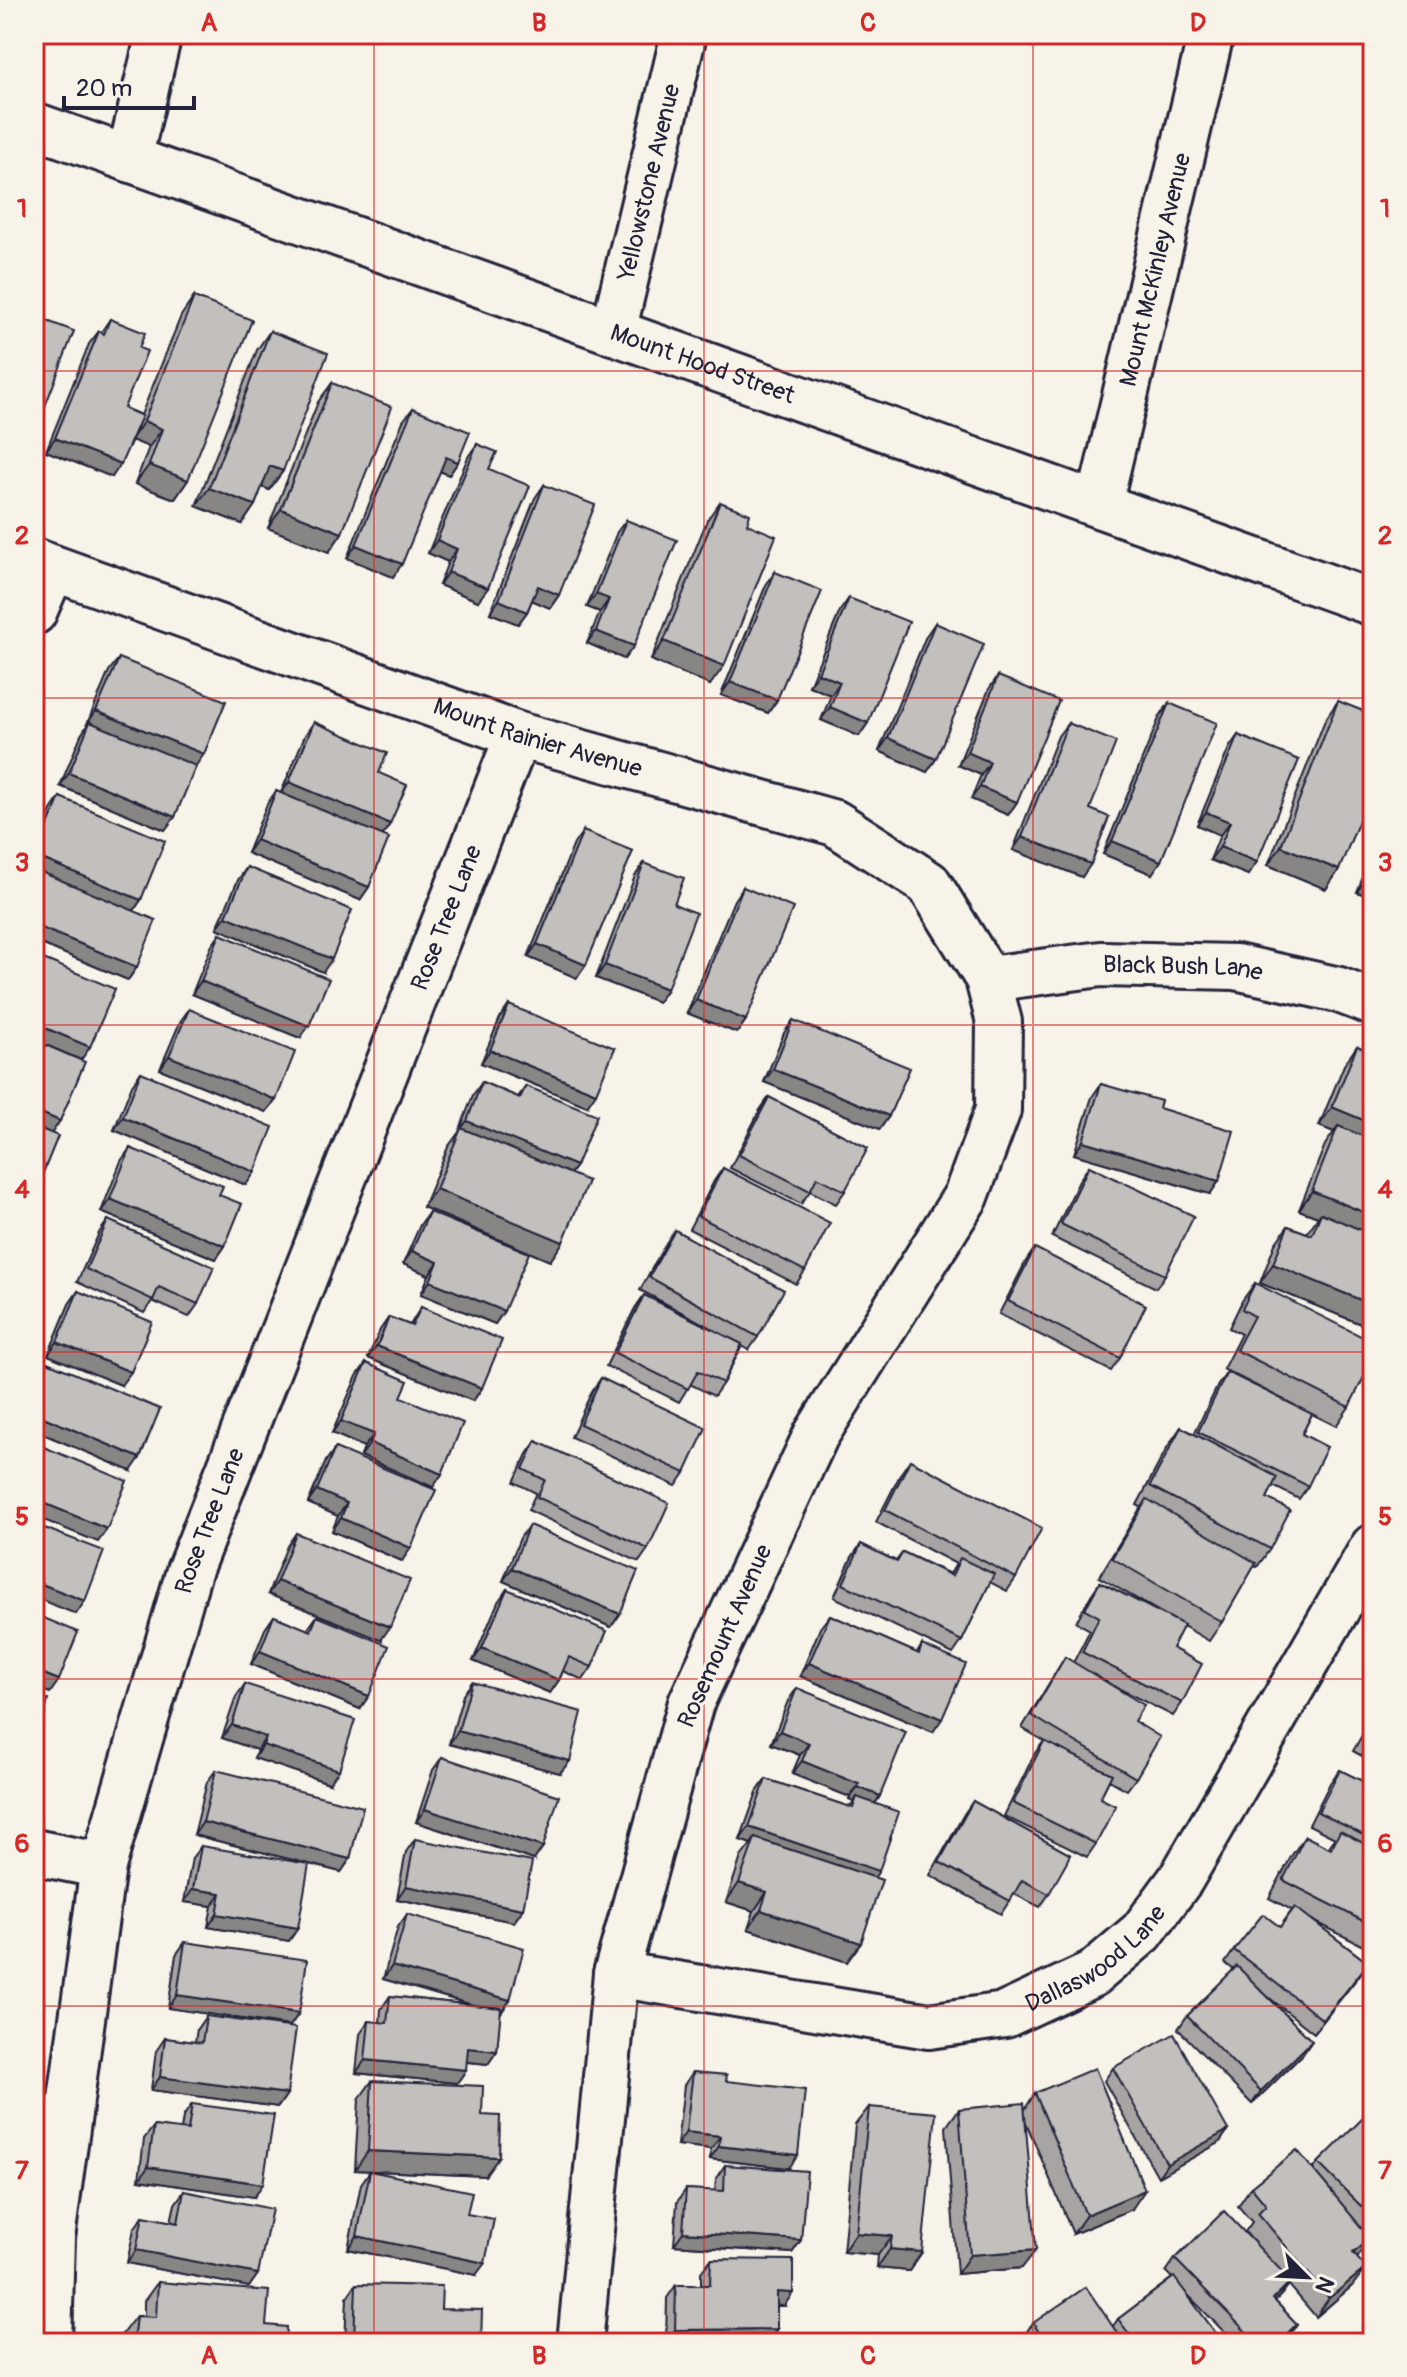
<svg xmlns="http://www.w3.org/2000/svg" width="1407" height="2377" font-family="Pangolin,sans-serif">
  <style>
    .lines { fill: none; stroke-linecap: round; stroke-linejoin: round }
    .street-casing { stroke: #22223b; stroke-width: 50 }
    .secondary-casing { stroke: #22223b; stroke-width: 50 }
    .street { stroke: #f7f3e8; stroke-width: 44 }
    .secondary { stroke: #f7f3e8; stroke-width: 44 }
    .wall { fill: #a7a4a3; stroke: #22223b; stroke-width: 2 }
    .shaded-wall { fill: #888684; stroke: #22223b; stroke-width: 2 }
    .building { fill: #c2bfbd; stroke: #22223b; stroke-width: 2 }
    .grid { fill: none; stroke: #d62828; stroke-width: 2; stroke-opacity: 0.55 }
    .labels { text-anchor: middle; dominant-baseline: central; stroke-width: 6; stroke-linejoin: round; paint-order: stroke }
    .street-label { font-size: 24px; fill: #22223b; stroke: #f7f3e8 }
    .neatline { fill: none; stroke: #d62828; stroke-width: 3 }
    .grid-label { font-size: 26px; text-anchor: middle; font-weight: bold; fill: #d62828 }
  </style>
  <rect width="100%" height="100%" fill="#f7f3e8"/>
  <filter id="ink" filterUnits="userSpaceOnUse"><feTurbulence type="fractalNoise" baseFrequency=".0125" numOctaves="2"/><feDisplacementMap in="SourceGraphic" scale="16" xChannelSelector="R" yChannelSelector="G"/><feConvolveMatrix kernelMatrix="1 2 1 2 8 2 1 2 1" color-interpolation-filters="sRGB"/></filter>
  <g filter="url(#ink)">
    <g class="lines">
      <defs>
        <g id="street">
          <polyline points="129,159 159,34"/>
          <path id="s1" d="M613 332 684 34"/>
          <path id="s2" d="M1099 505 1211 34"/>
          <path id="s3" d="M34 561 518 735 835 823 929 884 988 979 999 1022 998 1110 966 1196 816 1435 691 1703 616 1974 580 2343"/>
          <polyline points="34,612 53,568"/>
          <path id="s4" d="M988 979 1101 964 1236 967 1339 990 1373 1003"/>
          <polyline points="34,1852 103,1866"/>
          <path id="s5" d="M616 1974 929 2026 1005 2015 1093 1974 1142 1932 1181 1879 1373 1547"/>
          <path id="s6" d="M49 2343 52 2238 103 1866 189 1571 518 735"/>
        </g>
        <g id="secondary">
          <path id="s7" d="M34 125 1373 603"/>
        </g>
      </defs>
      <!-- street casing -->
      <use href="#street" class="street-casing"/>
      <!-- secondary casing -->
      <use href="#secondary" class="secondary-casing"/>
      <!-- street -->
      <use href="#street" class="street"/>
      <!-- secondary -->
      <use href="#secondary" class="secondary"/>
    </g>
    <!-- wall -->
    <g class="wall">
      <polygon points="194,297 188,480 175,499 135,484 149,447 132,440 112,477 46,451 89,344 99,331 101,332 110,319 139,348 124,408 141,415 181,316"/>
      <polygon points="270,331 283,471 269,490 262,487 255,505 242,524 196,506 257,350"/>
      <polygon points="332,383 342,533 329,552 268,528 318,402"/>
      <polygon points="413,408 458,462 449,475 440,471 393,577 347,558 403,421"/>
      <polygon points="477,444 489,469 478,601 439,585 448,562 428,553 468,457"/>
      <polygon points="544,485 559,595 550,608 532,600 527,612 518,624 490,613 535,498"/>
      <polygon points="720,502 747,524 710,685 651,660 707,520"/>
      <polygon points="626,520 634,646 624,659 587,643 600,612 587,607 617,532"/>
      <polygon points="775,572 777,700 768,713 721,695 766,585"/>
      <polygon points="849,598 868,723 859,736 821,720 831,695 809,686 840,611"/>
      <polygon points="935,623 936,759 927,772 879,751 926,636"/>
      <polygon points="119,658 196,767 165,830 60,786 81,735 88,724 87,724 109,671"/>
      <polygon points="998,676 1017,802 1008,815 971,799 981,775 958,765 989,689"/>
      <polygon points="1338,701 1339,870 1326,889 1268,865 1325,720"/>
      <polygon points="1169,703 1152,874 1103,854 1160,716"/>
      <polygon points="314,722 379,773 390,824 382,836 369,887 360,900 247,853 267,804 276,791 281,793 305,735"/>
      <polygon points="1068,723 1090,809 1082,877 1013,850 1058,736"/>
      <polygon points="1238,735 1248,875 1210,860 1220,835 1197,825 1229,748"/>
      <polygon points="60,797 141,900 134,910 137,967 128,980 34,941 34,850 51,810"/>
      <polygon points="583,831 577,978 528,957 574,844"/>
      <polygon points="1373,852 1373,898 1357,892"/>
      <polygon points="644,863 674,904 667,989 658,1002 596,978 635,876"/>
      <polygon points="247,867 323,972 217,928 238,880"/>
      <polygon points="743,887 746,1020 737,1033 687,1013 734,900"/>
      <polygon points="220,934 300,1038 192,994 211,947"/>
      <polygon points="509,1005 587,1106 481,1063 500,1018"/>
      <polygon points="189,1009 276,1100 266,1112 160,1069 180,1022"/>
      <polygon points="793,1020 889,1116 880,1129 764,1082 784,1033"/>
      <polygon points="1357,1046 1373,1053 1373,1329 1260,1283 1275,1244 1288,1226 1307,1233 1318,1217 1299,1210 1325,1145 1334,1132 1319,1126 1344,1065"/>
      <polygon points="141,1072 246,1185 114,1130 132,1085"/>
      <polygon points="482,1082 518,1097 526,1086 576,1166 570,1174 563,1242 550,1261 423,1207 448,1147 459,1132 473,1095"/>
      <polygon points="1101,1084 1159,1108 1219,1181 1210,1194 1074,1154 1092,1097"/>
      <polygon points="769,1097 845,1191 836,1204 810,1191 801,1204 730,1168 760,1110"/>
      <polygon points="130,1148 219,1195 225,1246 216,1259 101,1212 121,1161"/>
      <polygon points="1089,1166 1165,1275 1156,1288 1052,1237 1080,1179"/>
      <polygon points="723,1168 805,1271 796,1284 689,1229 714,1181"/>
      <polygon points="429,1212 504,1311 495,1324 421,1294 429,1275 403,1264 420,1225"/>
      <polygon points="108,1220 198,1304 189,1317 152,1301 144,1313 77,1282 99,1233"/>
      <polygon points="675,1230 758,1337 749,1350 742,1346 723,1383 714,1396 690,1384 679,1402 606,1366 635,1308 644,1295 711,1328 640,1290 666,1243"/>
      <polygon points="1035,1248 1120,1358 1111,1371 999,1314 1026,1261"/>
      <polygon points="1255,1283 1349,1407 1336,1426 1312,1414 1302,1434 1308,1486 1299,1499 1273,1486 1267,1498 1270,1549 1257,1567 1254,1566 1222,1622 1209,1641 1183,1626 1172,1648 1182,1703 1173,1716 1100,1679 1134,1721 1136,1778 1127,1790 1109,1780 1100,1798 1096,1844 1087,1857 1004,1816 1035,1753 1044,1741 1022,1728 1065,1657 1073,1663 1090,1630 1076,1622 1091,1595 1100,1582 1172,1619 1099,1577 1141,1507 1137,1505 1168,1446 1181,1427 1194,1434 1218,1385 1227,1372 1294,1405 1223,1369 1241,1334 1229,1328 1242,1301"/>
      <polygon points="78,1291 121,1385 48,1355 69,1304"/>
      <polygon points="421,1307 482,1388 473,1401 368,1358 380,1330 389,1317 410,1325"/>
      <polygon points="47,1362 131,1471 34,1430 34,1383 38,1375"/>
      <polygon points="366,1363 401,1397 442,1474 433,1487 361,1456 364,1447 332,1433 357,1376"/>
      <polygon points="601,1378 685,1473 676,1486 571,1437 592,1391"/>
      <polygon points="536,1441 648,1549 639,1562 528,1510 536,1493 514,1482 527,1454"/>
      <polygon points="335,1448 402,1561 332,1531 338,1516 308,1503 326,1461"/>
      <polygon points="910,1460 1016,1578 1007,1591 990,1582 962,1641 953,1654 834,1597 852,1557 861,1544 896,1561 903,1552 950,1574 956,1564 876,1522 901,1473"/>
      <polygon points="529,1525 620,1614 611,1627 503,1581 520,1538"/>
      <polygon points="296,1533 381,1640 268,1594 287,1546"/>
      <polygon points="507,1589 592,1667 583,1680 563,1671 559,1680 550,1693 473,1661 498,1602"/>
      <polygon points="830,1615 917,1653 922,1645 933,1732 800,1676 820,1628"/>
      <polygon points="274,1616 307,1630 317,1616 360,1709 251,1664 265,1629"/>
      <polygon points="472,1682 560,1773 449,1744 463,1695"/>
      <polygon points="245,1684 329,1783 254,1758 257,1750 222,1738 236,1697"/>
      <polygon points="797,1688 880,1796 875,1804 879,1871 874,1877 847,1962 748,1929 754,1911 726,1902 741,1857 751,1844 740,1840 757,1792 766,1779 850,1807 854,1802 849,1800 850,1797 792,1774 800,1755 771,1744 788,1701"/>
      <polygon points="1373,1716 1373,1762 1353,1751"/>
      <polygon points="442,1757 534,1860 416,1822 433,1770"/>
      <polygon points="1373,1767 1373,1951 1312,1920 1368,1963 1314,2033 1267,1996 1303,2054 1252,2104 1178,2029 1187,2016 1234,1970 1225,1963 1234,1950 1280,1927 1292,1910 1269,1898 1292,1855 1305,1836 1328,1848 1335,1838 1309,1825 1330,1783 1340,1770 1364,1782"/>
      <polygon points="216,1770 350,1859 341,1872 194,1835 207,1782"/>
      <polygon points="973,1801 1049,1894 1040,1907 1014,1894 1001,1914 930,1875 964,1814"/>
      <polygon points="415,1839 523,1909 514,1922 397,1899 406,1852"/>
      <polygon points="201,1846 298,1928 289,1941 208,1927 212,1906 184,1902 192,1858"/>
      <polygon points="407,1914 500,2013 497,2051 488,2064 466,2062 466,2070 457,2083 356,2073 360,2034 369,2021 380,2023 381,2009 390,1996 472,2005 383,1979 398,1927"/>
      <polygon points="185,1942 299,2013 290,2026 168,2008 176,1955"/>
      <polygon points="206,2016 287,2094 278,2107 151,2090 156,2051 165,2038 195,2042 197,2029"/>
      <polygon points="1113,2068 1228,2130 1219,2143 1158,2177 1104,2081"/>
      <polygon points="693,2072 726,2081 789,2168 710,2159 711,2149 677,2145 684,2085"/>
      <polygon points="372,2081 482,2115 499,2157 485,2176 355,2170 359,2099"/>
      <polygon points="1035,2093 1132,2209 1073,2234 1025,2120 1022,2268 957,2274 946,2127 959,2109 1025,2109"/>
      <polygon points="192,2104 254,2197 139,2180 144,2139 154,2126 181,2130 183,2117"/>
      <polygon points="869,2107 922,2252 909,2271 877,2268 878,2255 843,2252 855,2125"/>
      <polygon points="1373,2109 1373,2240 1366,2233 1357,2257 1352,2286 1316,2317 1289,2285 1275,2301 1297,2324 1288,2337 1281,2343 1235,2343 1184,2291 1221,2340 1219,2343 1019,2342 1033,2323 1113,2326 1118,2319 1172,2278 1166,2272 1175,2259 1257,2246 1245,2232 1252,2222 1238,2206 1251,2187 1313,2170 1318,2163 1369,2115"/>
      <polygon points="725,2165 801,2240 792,2253 674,2245 677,2202 686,2189 715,2191 716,2178"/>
      <polygon points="370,2171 476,2275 348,2249 361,2184"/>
      <polygon points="184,2191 258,2274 249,2287 127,2263 134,2229 143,2216 171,2222 175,2204"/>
      <polygon points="711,2259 784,2306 777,2306 768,2342 666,2342 667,2298 676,2285 701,2285 701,2272"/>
      <polygon points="158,2282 266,2325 286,2343 122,2343 122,2334 136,2316 144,2316 144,2301"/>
      <polygon points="356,2284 481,2343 345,2343 347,2297"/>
    </g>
    <!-- shaded-wall -->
    <g class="shaded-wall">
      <polygon points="144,421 162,429 149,447 131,440"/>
      <polygon points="55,438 121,464 112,477 46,451"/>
      <polygon points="446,457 458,462 449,475 437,470"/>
      <polygon points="149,465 188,480 175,499 135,484"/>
      <polygon points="270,466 283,471 269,490 257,484"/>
      <polygon points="209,488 255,505 242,524 196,506"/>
      <polygon points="281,509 342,533 329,552 268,528"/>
      <polygon points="437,540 457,549 448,562 428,553"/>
      <polygon points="356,545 402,564 393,577 347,558"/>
      <polygon points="448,572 488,588 478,601 439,585"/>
      <polygon points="538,586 559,595 550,608 529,599"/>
      <polygon points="596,594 609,599 600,612 587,607"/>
      <polygon points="499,600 527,612 518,624 490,613"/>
      <polygon points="596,631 634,646 624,659 587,643"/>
      <polygon points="664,641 724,666 710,685 651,660"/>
      <polygon points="818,673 840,682 831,695 809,686"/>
      <polygon points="730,682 777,700 768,713 721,695"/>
      <polygon points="830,707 868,723 859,736 821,720"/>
      <polygon points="96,711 204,754 195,767 87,724"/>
      <polygon points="888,738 936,759 927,772 879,751"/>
      <polygon points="967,752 990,762 981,775 958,765"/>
      <polygon points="69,773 175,817 165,830 60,786"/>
      <polygon points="289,782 390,824 381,837 280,795"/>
      <polygon points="980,787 1017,802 1008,815 971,799"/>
      <polygon points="1206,812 1230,822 1220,835 1197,825"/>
      <polygon points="1022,837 1091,864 1082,877 1013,850"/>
      <polygon points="256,840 369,887 360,900 247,853"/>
      <polygon points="1112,841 1161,861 1152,874 1103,854"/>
      <polygon points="1281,846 1339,870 1326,889 1268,865"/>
      <polygon points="1220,847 1257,862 1248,875 1210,860"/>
      <polygon points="35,856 141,900 132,913 34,872"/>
      <polygon points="1366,879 1373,882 1373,898 1357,892"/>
      <polygon points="226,916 332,959 323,972 217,928"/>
      <polygon points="34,925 137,967 128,980 34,941"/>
      <polygon points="537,944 586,965 577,978 528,957"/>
      <polygon points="605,965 667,989 658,1002 596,978"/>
      <polygon points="201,981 309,1026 300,1038 192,994"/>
      <polygon points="696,1000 746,1020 737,1033 687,1013"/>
      <polygon points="34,1023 90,1047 81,1060 34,1040"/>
      <polygon points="490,1050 596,1093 587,1106 481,1063"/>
      <polygon points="169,1056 276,1100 266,1112 160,1069"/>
      <polygon points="773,1069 889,1116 880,1129 764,1082"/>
      <polygon points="1332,1107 1373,1124 1373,1148 1338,1126 1334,1132 1319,1126"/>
      <polygon points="34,1110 60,1121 51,1134 34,1127"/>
      <polygon points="123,1117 255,1172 246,1185 114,1130"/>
      <polygon points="467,1121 576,1166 566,1179 460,1130"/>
      <polygon points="1083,1141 1219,1181 1210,1194 1074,1154"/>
      <polygon points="436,1189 563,1242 550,1261 423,1207"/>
      <polygon points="1312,1191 1373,1216 1373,1240 1321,1213 1318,1217 1299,1210"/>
      <polygon points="110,1199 225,1246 216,1259 101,1212"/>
      <polygon points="412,1251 438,1262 429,1275 403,1264"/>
      <polygon points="1273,1264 1373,1305 1373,1329 1260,1283"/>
      <polygon points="430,1281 504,1311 495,1324 421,1294"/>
      <polygon points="57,1342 131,1372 121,1385 48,1355"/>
      <polygon points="377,1346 482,1388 473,1401 368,1358"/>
      <polygon points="34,1413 140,1458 131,1471 34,1430"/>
      <polygon points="341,1421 374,1434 364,1447 332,1433"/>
      <polygon points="370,1443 442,1474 433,1487 361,1456"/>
      <polygon points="317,1490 347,1503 338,1516 308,1503"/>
      <polygon points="34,1499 107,1529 98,1542 34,1516"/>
      <polygon points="341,1518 411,1548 402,1561 332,1531"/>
      <polygon points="512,1568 620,1614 611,1627 503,1581"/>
      <polygon points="34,1581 85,1601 76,1614 34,1597"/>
      <polygon points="277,1581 390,1627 381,1640 268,1594"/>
      <polygon points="482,1648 559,1680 550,1693 473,1661"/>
      <polygon points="260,1651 369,1696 360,1709 251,1664"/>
      <polygon points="809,1663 942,1719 933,1732 800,1676"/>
      <polygon points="34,1670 59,1680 50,1693 34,1687"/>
      <polygon points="232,1725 266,1737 257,1750 222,1738"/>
      <polygon points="458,1731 570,1761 560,1773 449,1744"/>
      <polygon points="780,1731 809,1743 800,1755 771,1744"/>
      <polygon points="263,1745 339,1770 329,1783 254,1758"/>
      <polygon points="802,1761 859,1784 850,1797 792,1774"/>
      <polygon points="858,1787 880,1796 871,1809 857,1797 854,1802 849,1800"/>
      <polygon points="425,1809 543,1847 534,1860 416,1822"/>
      <polygon points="203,1822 350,1859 341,1872 194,1835"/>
      <polygon points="749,1827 879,1871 870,1884 755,1838 751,1844 740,1840"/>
      <polygon points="739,1883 767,1892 754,1911 726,1902"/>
      <polygon points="406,1886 523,1909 514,1922 397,1899"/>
      <polygon points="193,1889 221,1893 212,1906 184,1902"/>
      <polygon points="761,1910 861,1943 847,1962 748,1929"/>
      <polygon points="217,1914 298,1928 289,1941 208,1927"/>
      <polygon points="1368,1963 1359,1976 1314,2033 1323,2020"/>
      <polygon points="392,1966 510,2000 501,2013 383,1979"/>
      <polygon points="177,1995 299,2013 290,2026 168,2008"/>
      <polygon points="1312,2041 1303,2054 1252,2104 1261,2091"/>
      <polygon points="468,2048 497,2051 488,2064 459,2061"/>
      <polygon points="365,2060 466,2070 457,2083 356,2073"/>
      <polygon points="160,2077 287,2094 278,2107 151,2090"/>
      <polygon points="1228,2130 1219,2143 1158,2177 1167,2164"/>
      <polygon points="686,2132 720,2136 711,2149 677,2145"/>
      <polygon points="719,2146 798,2155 789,2168 710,2159"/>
      <polygon points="368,2151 499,2157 485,2176 355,2170"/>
      <polygon points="148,2167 263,2184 254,2197 139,2180"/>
      <polygon points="1145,2190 1132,2209 1073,2234 1086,2215"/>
      <polygon points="683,2232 801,2240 792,2253 674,2245"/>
      <polygon points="856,2233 892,2236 878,2255 843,2252"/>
      <polygon points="357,2236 485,2263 476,2275 348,2249"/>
      <polygon points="1371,2239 1358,2257 1353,2253"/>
      <polygon points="890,2249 922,2252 909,2271 877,2268"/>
      <polygon points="136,2250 258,2274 249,2287 127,2263"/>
      <polygon points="1036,2250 1022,2268 957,2274 970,2255"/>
      <polygon points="1366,2268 1352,2286 1316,2317 1329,2298"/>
      <polygon points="1291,2281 1282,2294 1264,2312 1273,2299"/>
      <polygon points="777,2292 793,2293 784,2306 768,2305"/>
      <polygon points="1297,2324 1288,2337 1281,2343 1277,2343"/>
      <polygon points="777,2329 768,2342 666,2342 675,2330"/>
    </g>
    <!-- building -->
    <g class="building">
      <polygon points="194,297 252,320 188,480 149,465 162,429 144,421"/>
      <polygon points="34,316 74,331 34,435"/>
      <polygon points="110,319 145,333 139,348 147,351 124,408 142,416 121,464 55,438 99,331 104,334"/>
      <polygon points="270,331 328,353 283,471 270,466 255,505 209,488"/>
      <polygon points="332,383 392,407 342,533 281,509"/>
      <polygon points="413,408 470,432 458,462 446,457 402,564 356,545"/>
      <polygon points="477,444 497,452 489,469 530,486 488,588 448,572 457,549 437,540"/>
      <polygon points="544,485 595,505 559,595 538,586 527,612 499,600"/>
      <polygon points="720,502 750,514 747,524 776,536 724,666 664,641"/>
      <polygon points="626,520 677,540 634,646 596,631 609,599 596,594"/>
      <polygon points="775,572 822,591 777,700 730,682"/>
      <polygon points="849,598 909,622 868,723 830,707 840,682 818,673"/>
      <polygon points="935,623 984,644 936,759 888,738"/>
      <polygon points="119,658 226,701 204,754 96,711"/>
      <polygon points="998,676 1059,701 1017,802 980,787 990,762 967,752"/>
      <polygon points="1338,701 1373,715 1373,786 1339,870 1281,846"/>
      <polygon points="1169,703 1217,723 1161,861 1112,841"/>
      <polygon points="90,722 196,766 175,817 69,773"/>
      <polygon points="314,722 387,753 379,773 407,785 390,824 289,782"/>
      <polygon points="1068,723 1116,742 1090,809 1109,817 1091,864 1022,837"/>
      <polygon points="1238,735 1299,760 1257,862 1220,847 1230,822 1206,812"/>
      <polygon points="276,791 389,838 369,887 256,840"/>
      <polygon points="60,797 165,841 141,900 35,856"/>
      <polygon points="583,831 633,851 586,965 537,944"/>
      <polygon points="1373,862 1373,882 1366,879"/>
      <polygon points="644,863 684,878 674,904 696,913 667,989 605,965"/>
      <polygon points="247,867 352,910 332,959 226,916"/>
      <polygon points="34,869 156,920 137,967 34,925"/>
      <polygon points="743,887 793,908 746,1020 696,1000"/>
      <polygon points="220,934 329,979 309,1026 201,981"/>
      <polygon points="34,955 115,989 90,1047 34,1023"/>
      <polygon points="509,1005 615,1048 596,1093 490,1050"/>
      <polygon points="189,1009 295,1052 276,1100 169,1056"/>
      <polygon points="793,1020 910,1068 889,1116 773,1069"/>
      <polygon points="34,1040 85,1062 60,1121 34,1110"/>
      <polygon points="1357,1046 1373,1053 1373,1124 1332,1107"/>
      <polygon points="141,1072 273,1127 255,1172 123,1117"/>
      <polygon points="482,1082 520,1098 526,1086 597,1115 576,1166 467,1121"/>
      <polygon points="1101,1084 1161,1101 1159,1108 1234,1131 1219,1181 1083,1141"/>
      <polygon points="769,1097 868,1148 845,1191 817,1177 810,1191 739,1155"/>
      <polygon points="34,1126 58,1136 34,1195"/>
      <polygon points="1338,1126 1373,1140 1373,1216 1312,1191"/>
      <polygon points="461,1128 588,1181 563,1242 436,1189"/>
      <polygon points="130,1148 223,1186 219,1195 242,1204 225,1246 110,1199"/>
      <polygon points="1089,1166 1194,1216 1165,1275 1061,1224"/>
      <polygon points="723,1168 830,1223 805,1271 698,1216"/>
      <polygon points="429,1212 529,1253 504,1311 430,1281 438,1262 412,1251"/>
      <polygon points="1321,1213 1373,1235 1373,1305 1273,1264 1288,1226 1312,1235"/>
      <polygon points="108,1220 214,1267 198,1304 159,1287 153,1300 86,1269"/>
      <polygon points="675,1230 784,1290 758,1337 649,1277"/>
      <polygon points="1035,1248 1146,1305 1120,1358 1008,1301"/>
      <polygon points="1255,1283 1373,1342 1373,1359 1349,1407 1236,1350 1254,1316 1242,1309"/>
      <polygon points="78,1291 152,1322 131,1372 57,1342"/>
      <polygon points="644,1295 742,1344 723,1383 698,1371 688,1389 615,1353"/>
      <polygon points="421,1307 502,1340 482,1388 377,1346 389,1317 412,1326"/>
      <polygon points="47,1362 160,1409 140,1458 34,1413 34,1392"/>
      <polygon points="366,1363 408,1381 401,1397 463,1423 442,1474 370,1443 374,1434 341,1421"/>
      <polygon points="1227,1372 1312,1414 1302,1434 1327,1447 1308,1486 1198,1432"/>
      <polygon points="601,1378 706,1428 685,1473 580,1424"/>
      <polygon points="1181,1427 1277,1477 1267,1498 1290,1510 1270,1549 1150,1486"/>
      <polygon points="536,1441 669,1503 648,1549 537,1497 545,1480 523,1469"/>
      <polygon points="34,1443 127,1481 107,1529 34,1499"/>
      <polygon points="335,1448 436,1490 411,1548 341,1518 347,1503 317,1490"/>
      <polygon points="910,1460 1042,1528 1016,1578 885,1510"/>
      <polygon points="1147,1499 1256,1563 1222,1622 1112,1558"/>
      <polygon points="34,1524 104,1551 85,1601 34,1581"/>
      <polygon points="529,1525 638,1571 620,1614 512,1568"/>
      <polygon points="296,1533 410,1580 390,1627 277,1581"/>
      <polygon points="861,1544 897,1562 903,1552 952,1576 960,1558 994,1574 962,1641 843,1584"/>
      <polygon points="1100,1582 1184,1625 1172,1648 1202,1664 1182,1703 1082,1652 1099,1617 1085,1609"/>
      <polygon points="507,1589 607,1631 592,1667 569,1657 559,1680 482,1648"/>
      <polygon points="34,1614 78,1632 59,1680 34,1670"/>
      <polygon points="830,1615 919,1654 922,1645 966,1664 942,1719 809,1663"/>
      <polygon points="274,1616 311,1631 317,1616 389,1646 369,1696 260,1651"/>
      <polygon points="1065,1657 1144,1705 1134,1721 1160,1737 1136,1778 1031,1715"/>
      <polygon points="472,1682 582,1712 570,1761 458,1731"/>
      <polygon points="245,1684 355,1720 339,1770 263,1745 266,1737 232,1725"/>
      <polygon points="797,1688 906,1732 880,1796 858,1787 859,1784 802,1761 809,1743 780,1731"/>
      <polygon points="34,1697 48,1700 37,1748 34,1747"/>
      <polygon points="1373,1719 1373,1744 1362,1738"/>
      <polygon points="1044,1741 1112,1774 1100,1798 1116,1806 1096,1844 1013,1803"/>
      <polygon points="442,1757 559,1796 543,1847 425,1809"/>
      <polygon points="1373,1768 1373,1840 1318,1812 1340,1770 1366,1783"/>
      <polygon points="216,1770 363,1807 350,1859 203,1822"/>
      <polygon points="766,1779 853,1808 857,1797 899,1812 879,1871 749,1827"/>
      <polygon points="973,1801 1071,1855 1049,1894 1022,1880 1010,1901 939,1862"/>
      <polygon points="1340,1831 1373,1848 1373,1926 1283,1880 1305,1836 1331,1849"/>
      <polygon points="755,1838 882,1880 861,1943 761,1910 767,1892 739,1883"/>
      <polygon points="415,1839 532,1862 523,1909 406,1886"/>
      <polygon points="201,1846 309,1864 298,1928 217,1914 221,1893 193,1889"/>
      <polygon points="1295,1907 1368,1963 1323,2020 1234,1950 1263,1914 1280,1927"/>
      <polygon points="407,1914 524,1948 510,2000 392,1966"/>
      <polygon points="185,1942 307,1960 299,2013 177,1995"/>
      <polygon points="1237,1966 1312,2041 1261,2091 1187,2016"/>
      <polygon points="390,1996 501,2008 497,2051 468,2048 466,2070 365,2060 369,2021 387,2023"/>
      <polygon points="206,2016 296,2028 287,2094 160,2077 165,2038 202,2043"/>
      <polygon points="1174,2034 1228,2130 1167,2164 1113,2068"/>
      <polygon points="1095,2068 1145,2190 1086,2215 1035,2093"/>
      <polygon points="693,2072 727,2075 726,2081 805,2090 798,2155 719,2146 720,2136 686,2132"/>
      <polygon points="372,2081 483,2086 482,2115 500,2116 499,2157 368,2151"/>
      <polygon points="1024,2103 1036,2250 970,2255 959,2109"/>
      <polygon points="192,2104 274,2115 263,2184 148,2167 154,2126 188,2130"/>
      <polygon points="869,2107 936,2113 922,2252 890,2249 892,2236 856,2233"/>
      <polygon points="1368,2113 1373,2119 1373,2218 1318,2163"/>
      <polygon points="1297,2150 1371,2239 1353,2253 1366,2268 1329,2298 1258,2213 1266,2205 1251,2187"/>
      <polygon points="725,2165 807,2171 801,2240 683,2232 686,2189 724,2191"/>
      <polygon points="370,2171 472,2192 467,2214 494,2219 485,2263 357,2236"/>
      <polygon points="184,2191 272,2209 258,2274 136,2250 143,2216 178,2223"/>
      <polygon points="1224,2211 1291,2281 1273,2299 1297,2324 1277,2343 1257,2343 1175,2259"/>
      <polygon points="711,2259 793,2260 793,2293 777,2292 777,2329 675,2330 676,2285 710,2285"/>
      <polygon points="1174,2277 1221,2340 1218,2343 1136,2343 1118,2319"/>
      <polygon points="158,2282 269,2291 266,2325 287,2327 286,2343 133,2343 136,2316 156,2317"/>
      <polygon points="356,2284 442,2286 441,2309 482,2310 481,2343 354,2343"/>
      <polygon points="1086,2287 1124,2343 1046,2343 1033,2323"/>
    </g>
  </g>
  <!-- grid -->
  <path class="grid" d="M374 34V2343M704 34V2343M1033 34V2343M34 371H1373M34 698H1373M34 1025H1373M34 1352H1373M34 1679H1373M34 2006H1373"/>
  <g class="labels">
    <!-- street labels -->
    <g class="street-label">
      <text stroke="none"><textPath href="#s1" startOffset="154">Yellowstone Avenue</textPath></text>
      <text stroke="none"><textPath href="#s2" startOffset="242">Mount McKinley Avenue</textPath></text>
      <text stroke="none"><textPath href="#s7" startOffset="710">Mount Hood Street</textPath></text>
      <text stroke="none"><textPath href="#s3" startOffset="534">Mount Rainier Avenue</textPath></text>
      <text stroke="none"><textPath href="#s6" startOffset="1490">Rose Tree Lane</textPath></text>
      <text stroke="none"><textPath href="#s4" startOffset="196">Black Bush Lane</textPath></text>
      <text stroke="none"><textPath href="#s6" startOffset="842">Rose Tree Lane</textPath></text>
      <text transform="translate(725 1636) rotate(-66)">Rosemount Avenue</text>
      <text stroke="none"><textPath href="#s5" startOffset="502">Dallaswood Lane</textPath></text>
    </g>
  </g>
  <!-- margin -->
  <rect width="1407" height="2377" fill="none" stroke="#f7f3e8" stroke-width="88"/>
  <!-- north arrow -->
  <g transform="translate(1307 2277) rotate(114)" stroke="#f7f3e8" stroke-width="6" paint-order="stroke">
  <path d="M0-6L14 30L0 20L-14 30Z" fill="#22223b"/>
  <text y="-12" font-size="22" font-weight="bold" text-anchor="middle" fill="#22223b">N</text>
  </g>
  <!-- scale -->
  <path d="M64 96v12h130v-12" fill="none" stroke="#22223b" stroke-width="4"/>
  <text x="76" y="96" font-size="24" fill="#22223b" stroke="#f7f3e8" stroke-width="6" paint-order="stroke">20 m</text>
  <rect x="44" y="44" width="1319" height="2289" class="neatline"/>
  <g class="grid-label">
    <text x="209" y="31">A</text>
    <text x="539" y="31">B</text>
    <text x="868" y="31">C</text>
    <text x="1198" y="31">D</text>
    <text x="22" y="217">1</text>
    <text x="1385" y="217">1</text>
    <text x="22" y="544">2</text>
    <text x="1385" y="544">2</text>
    <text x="22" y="871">3</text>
    <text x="1385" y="871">3</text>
    <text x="22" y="1198">4</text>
    <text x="1385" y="1198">4</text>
    <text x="22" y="1525">5</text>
    <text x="1385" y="1525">5</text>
    <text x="22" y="1852">6</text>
    <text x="1385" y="1852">6</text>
    <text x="22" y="2179">7</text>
    <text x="1385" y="2179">7</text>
    <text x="209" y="2364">A</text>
    <text x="539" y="2364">B</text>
    <text x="868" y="2364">C</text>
    <text x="1198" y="2364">D</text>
  </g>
</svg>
